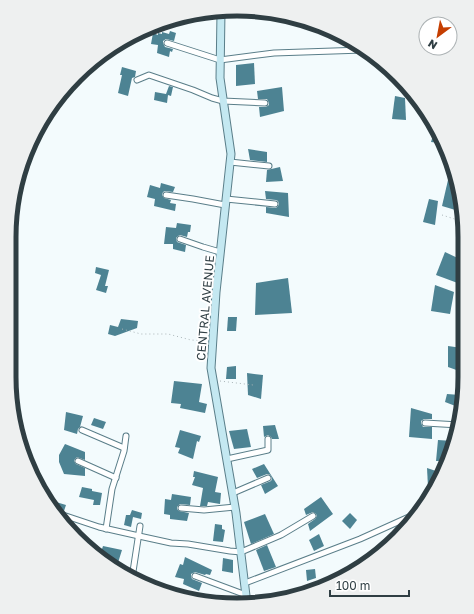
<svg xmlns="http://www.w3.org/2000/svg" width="474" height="614" font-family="'Golos Text',sans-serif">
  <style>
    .building { fill: #4d8393 }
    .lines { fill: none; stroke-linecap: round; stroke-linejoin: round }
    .street-casing { stroke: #5a7e89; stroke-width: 7 }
    .secondary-casing { stroke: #5a7e89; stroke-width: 9 }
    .path { stroke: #aab5b8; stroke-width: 1; stroke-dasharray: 1 3; stroke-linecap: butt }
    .street { stroke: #fff; stroke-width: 5 }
    .secondary { stroke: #c4e8f1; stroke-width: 7 }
    .labels { text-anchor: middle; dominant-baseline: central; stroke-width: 4; stroke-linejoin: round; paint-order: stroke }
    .street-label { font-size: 12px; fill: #2f3e43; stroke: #fff }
    .rim { fill: none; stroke: #2f3e43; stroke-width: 5 }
  </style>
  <rect width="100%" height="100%" fill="#f3fbfd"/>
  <!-- building -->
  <g class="building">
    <polygon points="170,31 176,33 174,41 166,39 163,41 163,43 165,47 173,49 172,52 170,51 169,57 157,53 158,45 151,44 153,33 158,35 158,33 162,34 162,32 169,34"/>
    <polygon points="254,63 255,84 236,86 236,65"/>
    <polygon points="122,67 136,71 135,77 132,78 128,96 118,93 122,75 120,75"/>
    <polygon points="169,86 173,87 171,96 168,95 167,103 154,100 155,92 166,94"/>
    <polygon points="282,87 284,111 260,117 259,107 266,107 269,105 269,103 267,99 258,99 257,91"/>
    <polygon points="395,96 405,98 406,120 392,119"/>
    <polygon points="436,126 441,138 439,143 431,142"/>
    <polygon points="248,149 267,152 267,162 250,160"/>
    <polygon points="280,167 283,181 266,182 267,170"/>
    <polygon points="448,180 457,183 462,212 442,206"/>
    <polygon points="161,183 175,187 173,192 165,191 163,192 162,195 164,198 171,200 170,203 176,204 175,211 154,206 155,199 147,197 150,185 160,188"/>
    <polygon points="265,191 288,193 289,217 266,213 266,207 276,208 278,206 279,204 278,201 276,200 266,199"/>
    <polygon points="429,199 438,201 435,225 423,222"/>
    <polygon points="177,223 191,225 190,232 188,232 187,237 180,235 178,236 176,238 177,242 186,245 185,252 173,249 173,244 164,244 166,227 176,228"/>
    <polygon points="445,252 464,261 463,285 436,275"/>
    <polygon points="96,267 109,270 105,286 108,286 106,293 96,290 101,275 95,273"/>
    <polygon points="288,278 292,313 255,315 256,283"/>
    <polygon points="435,285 454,292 450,314 431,311"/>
    <polygon points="228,317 237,317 236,331 227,331"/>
    <polygon points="121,319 138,321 137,328 115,336 108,334 110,325 118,327"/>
    <polygon points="448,346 462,348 462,372 448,367"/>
    <polygon points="236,366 236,379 226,379 227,367"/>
    <polygon points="247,373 263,375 261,399 248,395"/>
    <polygon points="174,381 202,384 199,402 207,404 205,413 180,408 181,404 171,403"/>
    <polygon points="447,394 460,395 458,407 445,402"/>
    <polygon points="411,408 432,414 432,419 424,419 421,421 421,423 423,427 432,427 432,439 409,437"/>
    <polygon points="66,412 83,416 80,427 78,429 77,434 64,430"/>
    <polygon points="94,418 106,422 103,429 91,425"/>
    <polygon points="275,425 279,439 272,439 271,437 268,435 264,437 263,426"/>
    <polygon points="247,429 251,447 234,449 229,431"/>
    <polygon points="180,430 201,436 199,442 197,441 193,459 178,453 180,448 175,447"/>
    <polygon points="438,440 453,441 444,461 436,461"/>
    <polygon points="65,444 85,452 85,460 77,457 75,459 74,461 76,464 85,468 85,476 64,474 59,462 59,455"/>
    <polygon points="264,464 278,486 265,494 261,485 271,481 272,479 271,476 269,474 267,474 257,478 252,469"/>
    <polygon points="427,468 436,471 437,478 434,486 428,487"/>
    <polygon points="194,471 218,477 215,492 221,493 220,504 208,502 207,506 200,506 203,488 192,485 195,477 193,477"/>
    <polygon points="82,487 92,489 92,491 102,493 100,505 93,505 94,500 79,497"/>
    <polygon points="172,494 191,497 190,505 180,504 177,507 177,509 179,511 189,513 187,521 170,519 170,515 164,514 165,499 171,500"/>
    <polygon points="321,497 333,514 310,531 308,524 315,519 317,516 316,514 313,512 306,515 304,509"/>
    <polygon points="46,499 66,505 64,511 58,509 54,510"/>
    <polygon points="132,510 142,513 141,519 133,517 131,527 124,525 126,515 130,515"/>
    <polygon points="350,513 357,520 350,529 342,521"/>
    <polygon points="265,514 274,534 251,544 244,522"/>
    <polygon points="215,524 222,525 222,529 225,530 223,542 213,541"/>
    <polygon points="319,534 324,546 314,551 309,540"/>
    <polygon points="82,543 102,549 103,546 122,550 116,569"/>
    <polygon points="267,545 276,567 264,571 256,550"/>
    <polygon points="185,557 212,570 210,575 206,574 205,575 195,572 191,574 191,576 192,579 202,583 199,591 183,584 184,579 175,577 180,564 183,565"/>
    <polygon points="223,558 233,560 233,573 222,571"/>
    <polygon points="315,569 316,578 307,581 306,570"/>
  </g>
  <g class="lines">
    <defs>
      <g id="street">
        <polyline points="167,43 220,60 274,53 363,50"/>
        <polyline points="137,80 149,75 193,90 212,98 223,101 265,103"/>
        <polyline points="230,162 269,166"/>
        <polyline points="166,195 193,199 225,205"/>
        <polyline points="226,199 275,204"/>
        <polyline points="180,239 203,247 220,252"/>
        <polyline points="425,423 459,425"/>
        <polyline points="82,430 124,448"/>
        <polyline points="227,459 268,450 268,439"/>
        <polyline points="78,461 116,478"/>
        <polyline points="233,493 268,478"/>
        <polyline points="181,508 204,510 235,507"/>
        <polyline points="57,513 99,527 139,536 171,543 188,544 230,551 241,552 281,535 313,516"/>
        <polyline points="106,529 112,489 124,451 126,436"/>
        <polyline points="195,576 246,595"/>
        <polyline points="132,578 140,526"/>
        <polyline points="245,583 360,539 420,512"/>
      </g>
      <polyline id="secondary" points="221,12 220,78 231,154 216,292 211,368 236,513 247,604"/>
    </defs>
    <!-- street casing -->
    <use href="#street" class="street-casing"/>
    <!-- secondary casing -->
    <use href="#secondary" class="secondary-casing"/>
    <!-- path -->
    <g class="path">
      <polyline points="442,215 464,222"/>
      <polyline points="458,297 463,297"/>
      <polyline points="122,329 141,334 168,334 191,340 206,341"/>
      <polyline points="220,381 253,385"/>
    </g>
    <!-- street -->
    <use href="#street" class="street"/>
    <!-- secondary -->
    <use href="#secondary" class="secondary"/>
  </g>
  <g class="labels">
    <!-- street labels -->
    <g class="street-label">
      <text transform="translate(205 308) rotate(-85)">CENTRAL AVENUE</text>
    </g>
  </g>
  <!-- crop -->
  <path d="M0 0H474V614H0ZM237 16H237A221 221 0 0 1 458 237V377A221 221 0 0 1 237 598H237A221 221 0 0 1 16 377V237A221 221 0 0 1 237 16Z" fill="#eef0f0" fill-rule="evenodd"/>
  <path class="rim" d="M237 16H237A221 221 0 0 1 458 237V377A221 221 0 0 1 237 598H237A221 221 0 0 1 16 377V237A221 221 0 0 1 237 16Z"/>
  <!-- north arrow -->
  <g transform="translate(438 36) rotate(212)"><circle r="19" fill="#ffffff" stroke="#acb2b4"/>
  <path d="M0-3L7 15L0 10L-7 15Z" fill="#c53e01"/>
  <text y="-6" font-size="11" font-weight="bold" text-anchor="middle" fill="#2f3e43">N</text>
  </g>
  <!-- scale -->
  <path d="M330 590v6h79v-6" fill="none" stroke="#2f3e43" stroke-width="2"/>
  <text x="336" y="590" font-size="12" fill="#2f3e43" stroke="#ffffff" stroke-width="3" paint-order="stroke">100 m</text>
</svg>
